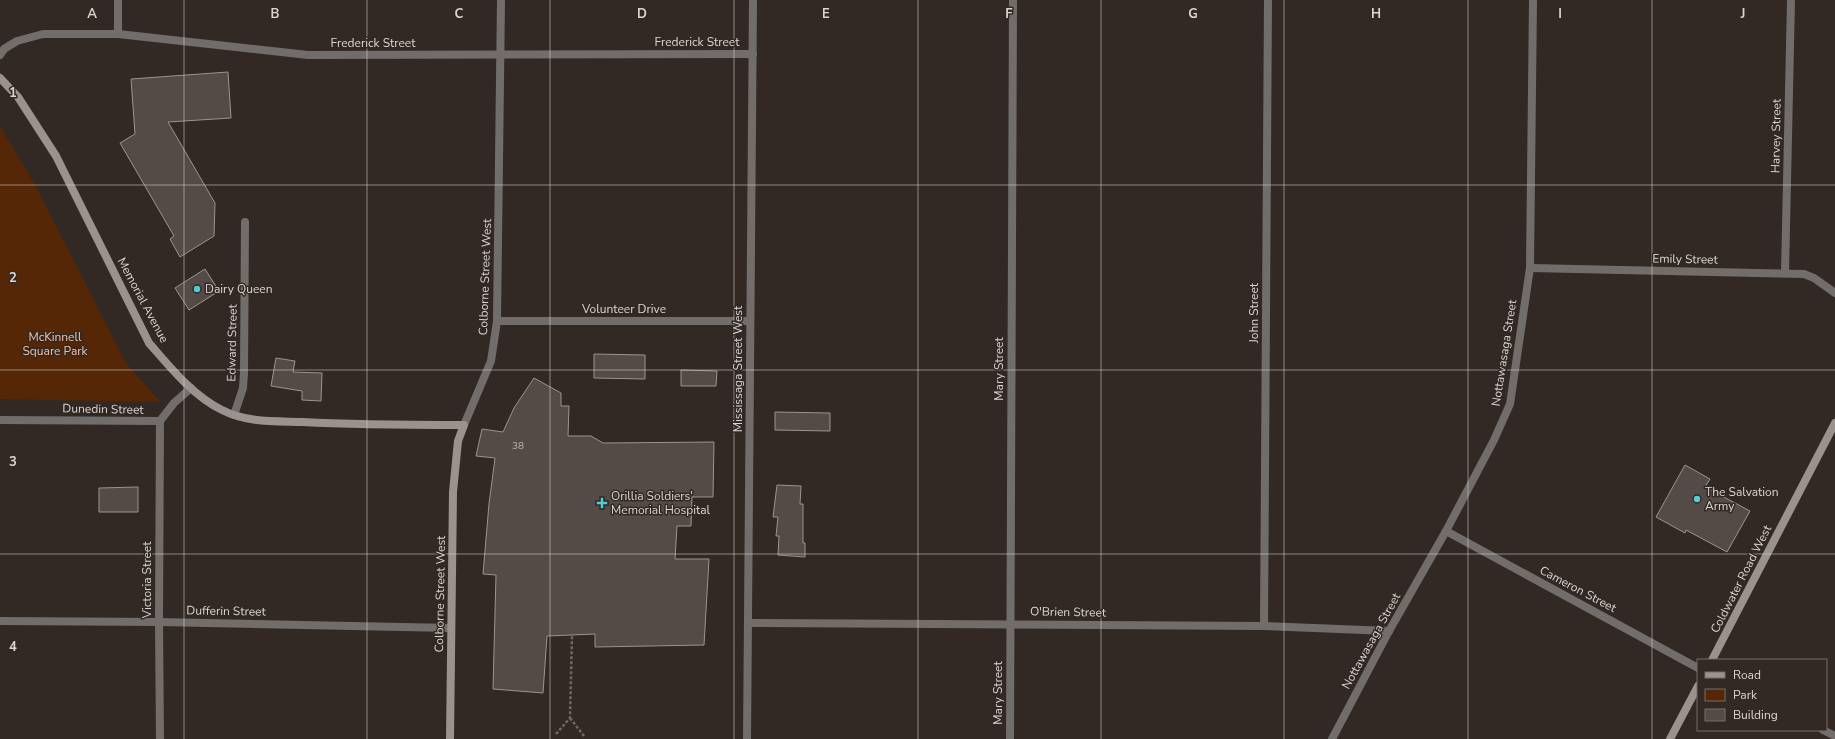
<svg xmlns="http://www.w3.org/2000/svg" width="1835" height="739" font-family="'Nunito Sans',sans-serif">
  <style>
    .green { fill: #562707 }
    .building { fill: #554b46; stroke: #9e938d }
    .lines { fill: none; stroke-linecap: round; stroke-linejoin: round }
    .path { stroke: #706864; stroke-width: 2.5; stroke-dasharray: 3 2; stroke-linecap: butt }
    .minor { stroke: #726d6b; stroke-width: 8 }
    .tertiary { stroke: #726d6b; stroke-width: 8 }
    .secondary { stroke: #9a928e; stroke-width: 8 }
    .grid { fill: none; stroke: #dbd5d2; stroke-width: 1; stroke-opacity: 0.55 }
    .poi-dot { fill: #51ccd2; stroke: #322924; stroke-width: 1.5 }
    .labels { text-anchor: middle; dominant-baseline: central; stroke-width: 3; stroke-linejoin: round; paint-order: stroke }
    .number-label { font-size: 10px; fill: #bab2af }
    .street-label { font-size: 12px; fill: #dbd5d2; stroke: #322924 }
    .poi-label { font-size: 12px; fill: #dbd5d2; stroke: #322924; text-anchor: start }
    .park-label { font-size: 12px; fill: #f8bfa0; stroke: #322924 }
    .grid-label { font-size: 13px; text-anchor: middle; font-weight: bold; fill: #dbd5d2; stroke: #322924; stroke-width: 3; stroke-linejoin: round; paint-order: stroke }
  </style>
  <rect width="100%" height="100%" fill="#322924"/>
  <!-- green -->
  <polygon class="green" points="0,126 34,183 126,363 160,402 0,399"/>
  <!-- building -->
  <g class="building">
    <polygon points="228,72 231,118 168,122 215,203 214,236 180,257 170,239 174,236 120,143 135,134 131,79"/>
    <polygon points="205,269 219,291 189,310 175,288"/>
    <polygon points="594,354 645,355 645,379 594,378"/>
    <polygon points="276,358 295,361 293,372 322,373 321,401 302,400 302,391 271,386"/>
    <polygon points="681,370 717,371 716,386 681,386"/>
    <polygon points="534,378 561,393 561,406 569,406 568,436 591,436 603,443 714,442 713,497 692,497 691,526 677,526 675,559 709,559 704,645 595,647 595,634 547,636 543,693 493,689 496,575 483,574 489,504 495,458 476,456 482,429 503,432 514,408"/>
    <polygon points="775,412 830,413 830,431 775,430"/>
    <polygon points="1685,465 1710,479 1705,487 1750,511 1727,552 1686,530 1685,533 1656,517"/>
    <polygon points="777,485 801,486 800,504 803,504 803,543 805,543 805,557 778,555 779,536 776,536 778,517 773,517"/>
    <polygon points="138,487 138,512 99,512 99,488"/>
  </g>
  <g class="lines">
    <!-- path -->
    <g class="path">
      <polyline points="570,718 584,736"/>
      <polyline points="556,734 570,718 572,635"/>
    </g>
    <!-- minor -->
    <g class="minor">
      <polyline points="118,34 118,0"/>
      <polyline points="0,55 4,49 17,41 43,34 118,34 308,55 753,54"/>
      <polyline points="1530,268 1804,274 1814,278 1835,293"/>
      <polyline points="1785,273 1791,0"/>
      <polyline points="497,321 750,321"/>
      <polyline points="234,415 243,388 244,373 245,222"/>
      <polyline points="0,420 160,421"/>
      <polyline points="160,421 159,622 160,739"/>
      <polyline points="160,421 174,403 191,388"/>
      <polyline points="464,425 491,361 497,321 501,0"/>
      <polyline points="1446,531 1698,668"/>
      <polyline points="0,621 159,622 451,628"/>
      <polyline points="748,623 1264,626 1389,631"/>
      <polyline points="1264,626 1268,0"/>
      <polyline points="1823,730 1835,736"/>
      <polyline points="1010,739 1013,0"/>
      <polyline points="1332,739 1389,631 1446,531 1494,440 1510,404 1530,268 1533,0"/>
    </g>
    <!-- tertiary -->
    <polyline class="tertiary" points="747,739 753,0"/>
    <!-- secondary -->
    <g class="secondary">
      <path d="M0 78 18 97 56 156 149 343C170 367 193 396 222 410 247 423 276 421 303 422 356 425 410 425 464 425L458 441 453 492 450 739"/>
      <polyline points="1712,660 1835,423"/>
      <polyline points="1670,739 1698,686"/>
    </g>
  </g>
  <!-- grid -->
  <path class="grid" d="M184 0V739M367 0V739M550 0V739M734 0V739M918 0V739M1101 0V739M1284 0V739M1468 0V739M1652 0V739M0 185H1835M0 370H1835M0 554H1835"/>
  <!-- markers -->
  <g class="poi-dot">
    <circle cx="197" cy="289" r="4"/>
    <circle cx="1697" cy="499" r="4"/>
    <path d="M600 497h4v4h4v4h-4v4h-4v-4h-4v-4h4z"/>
  </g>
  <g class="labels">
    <!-- number labels -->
    <g class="number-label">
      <text x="518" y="446">38</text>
    </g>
    <!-- street labels -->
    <g class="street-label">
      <text x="697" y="42">Frederick Street</text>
      <text x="373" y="43">Frederick Street</text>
      <text transform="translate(1776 136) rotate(-89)">Harvey Street</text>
      <text transform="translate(1685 259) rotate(1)">Emily Street</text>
      <text transform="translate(485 277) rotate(-88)">Colborne Street West</text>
      <text transform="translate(143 300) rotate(62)">Memorial Avenue</text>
      <text x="624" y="309">Volunteer Drive</text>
      <text transform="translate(1254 313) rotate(-90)">John Street</text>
      <text transform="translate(232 343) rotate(-89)">Edward Street</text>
      <text transform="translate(1504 353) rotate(-81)">Nottawasaga Street</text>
      <text transform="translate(738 369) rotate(-90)">Mississaga Street West</text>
      <text transform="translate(999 369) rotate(-90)">Mary Street</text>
      <text transform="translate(103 409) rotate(1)">Dunedin Street</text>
      <text transform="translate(1741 579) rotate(-63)">Coldwater Road West</text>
      <text transform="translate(147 580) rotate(-90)">Victoria Street</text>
      <text transform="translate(1578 589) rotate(28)">Cameron Street</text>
      <text transform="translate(440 594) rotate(-89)">Colborne Street West</text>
      <text transform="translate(226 611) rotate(1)">Dufferin Street</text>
      <text transform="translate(1068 612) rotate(1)">O'Brien Street</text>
      <text transform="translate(1371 641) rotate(-61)">Nottawasaga Street</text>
      <text transform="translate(998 693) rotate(-90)">Mary Street</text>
    </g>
    <!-- poi labels -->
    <g class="poi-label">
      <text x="205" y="289">Dairy Queen</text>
      <text x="1705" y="492">The Salvation<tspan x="1705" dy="14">Army</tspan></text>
      <text x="611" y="496">Orillia Soldiers'<tspan x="611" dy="14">Memorial Hospital</tspan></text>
    </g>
    <!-- park labels -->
    <g class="park-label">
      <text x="55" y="337">McKinnell<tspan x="55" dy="14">Square Park</tspan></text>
    </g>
  </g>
  <g class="grid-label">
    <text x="92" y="18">A</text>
    <text x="275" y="18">B</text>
    <text x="459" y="18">C</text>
    <text x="642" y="18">D</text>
    <text x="826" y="18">E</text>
    <text x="1009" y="18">F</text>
    <text x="1193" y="18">G</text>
    <text x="1376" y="18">H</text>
    <text x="1560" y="18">I</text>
    <text x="1743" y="18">J</text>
    <text x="13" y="97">1</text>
    <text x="13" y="282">2</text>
    <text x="13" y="466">3</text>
    <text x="13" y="651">4</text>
  </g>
  <!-- legend -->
  <rect x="1697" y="659" width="130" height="72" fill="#322924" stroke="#766e6a"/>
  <rect x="1705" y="672" width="20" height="6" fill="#9a928e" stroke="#766e6a"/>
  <text x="1733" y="679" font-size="12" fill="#dbd5d2">Road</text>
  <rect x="1705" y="689" width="20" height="12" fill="#562707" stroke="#766e6a"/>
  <text x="1733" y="699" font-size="12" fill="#dbd5d2">Park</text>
  <rect x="1705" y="709" width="20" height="12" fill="#554b46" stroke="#766e6a"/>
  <text x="1733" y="719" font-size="12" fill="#dbd5d2">Building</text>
</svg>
